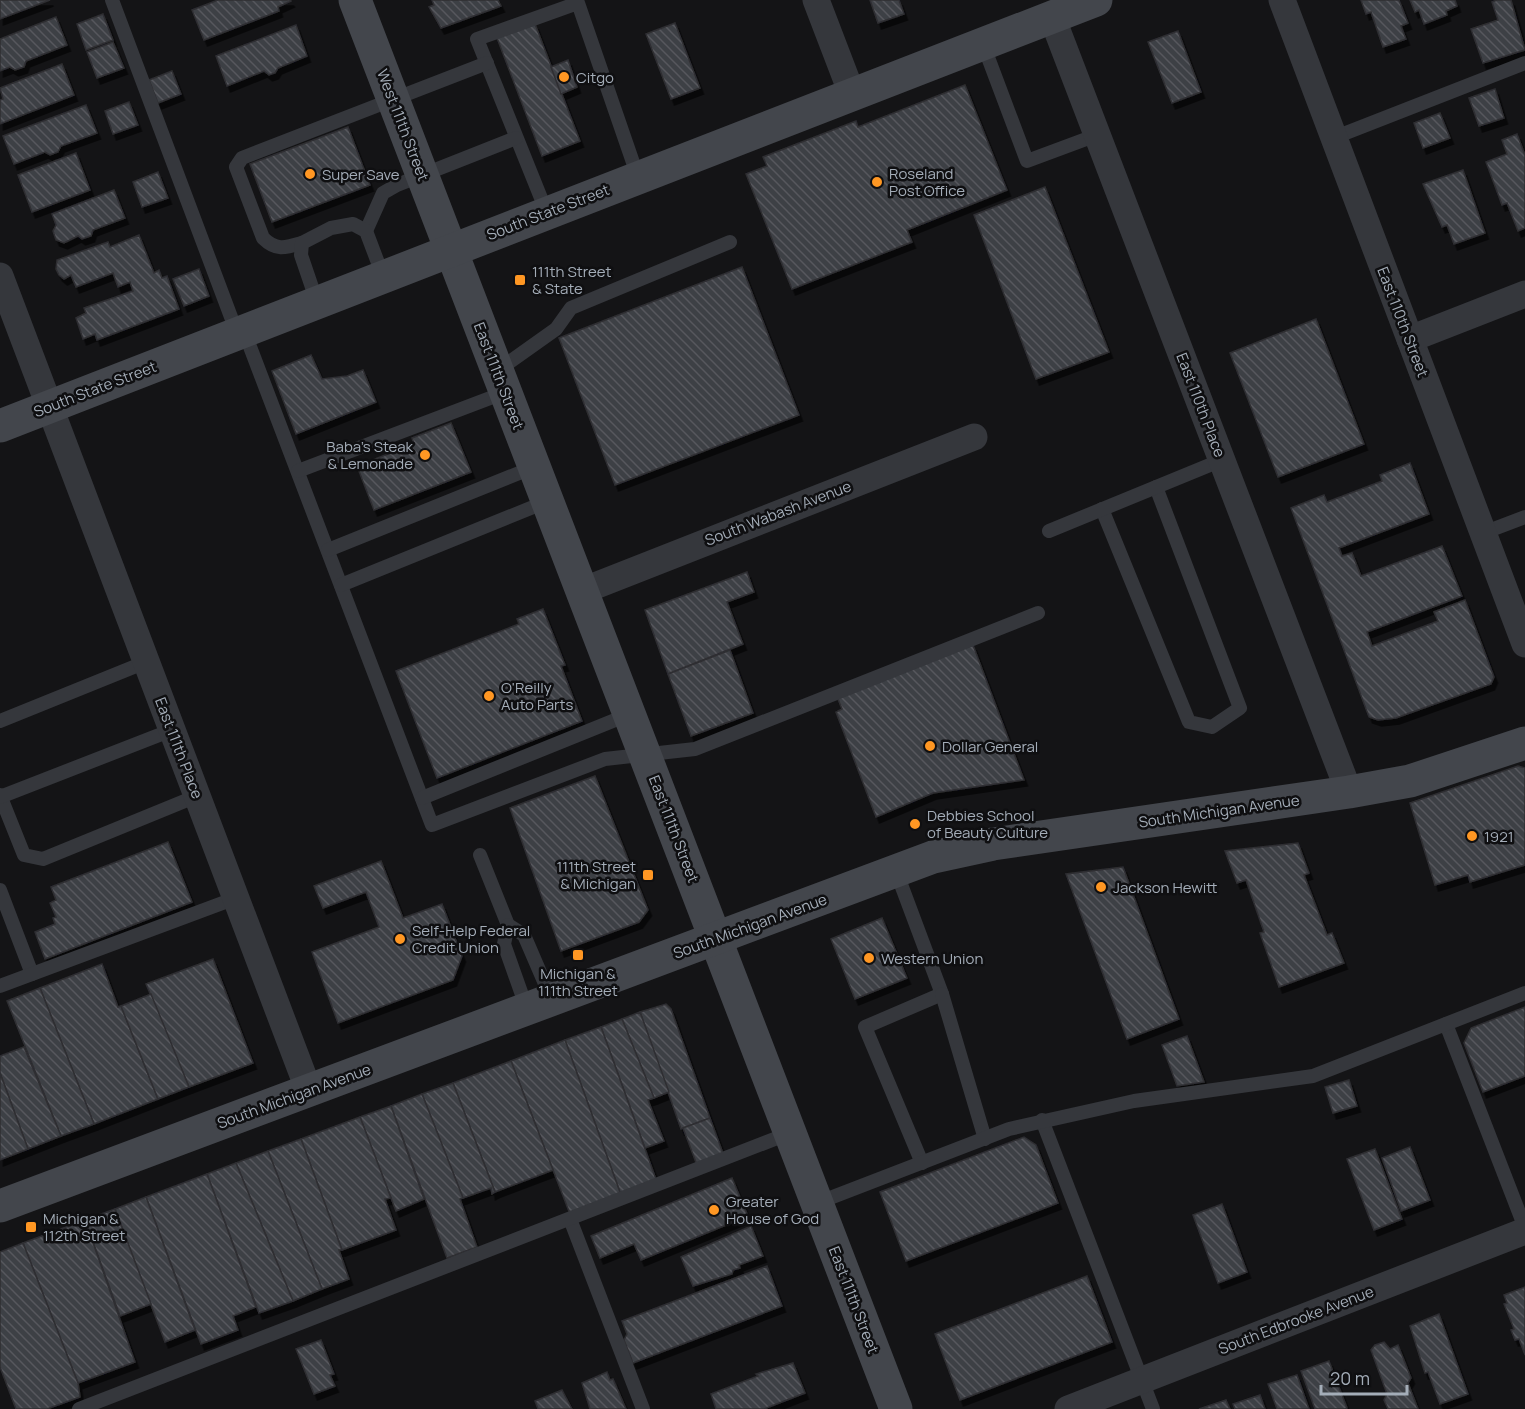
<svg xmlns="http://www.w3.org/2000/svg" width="1525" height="1409" font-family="Manrope,sans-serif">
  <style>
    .building { fill: url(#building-back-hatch); stroke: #2e2e32; stroke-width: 1.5; filter: url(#shadow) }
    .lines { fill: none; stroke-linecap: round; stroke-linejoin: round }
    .lane { stroke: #35373c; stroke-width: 14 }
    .street { stroke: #35373c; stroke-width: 27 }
    .secondary { stroke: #43464c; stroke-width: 33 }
    .poi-dot { fill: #ff9723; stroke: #0f0f11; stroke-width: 2 }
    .labels { text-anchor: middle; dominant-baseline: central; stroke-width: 5; stroke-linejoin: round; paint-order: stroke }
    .poi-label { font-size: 15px; fill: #a4adb8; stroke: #0f0f11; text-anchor: start }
    .street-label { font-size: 15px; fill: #a4adb8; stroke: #0f0f11 }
  </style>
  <defs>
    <pattern id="building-back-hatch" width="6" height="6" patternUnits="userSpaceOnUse" patternTransform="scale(1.5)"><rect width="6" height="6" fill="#3e3f44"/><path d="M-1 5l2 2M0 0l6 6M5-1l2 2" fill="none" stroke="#57585d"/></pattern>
    <filter id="shadow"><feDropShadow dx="3.5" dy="6" stdDeviation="0" flood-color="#0009"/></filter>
  </defs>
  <rect width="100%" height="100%" fill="#141416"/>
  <!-- building -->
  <g class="building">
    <polygon points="0,0 50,0 0,19"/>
    <polygon points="218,0 290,0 291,1 278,7 279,11 204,40 192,10"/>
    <polygon points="432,0 498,0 501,6 441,28 429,7 434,5"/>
    <polygon points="870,0 899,0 904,14 878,23"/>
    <polygon points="1361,0 1399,0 1408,23 1401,26 1406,39 1383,47 1371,12 1366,14"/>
    <polygon points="1410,0 1455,0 1457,6 1446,11 1447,15 1424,24 1419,10 1415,12"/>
    <polygon points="1497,0 1511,0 1525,50 1483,63 1471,29 1498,20 1492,2"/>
    <polygon points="103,14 113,40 86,50 77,24"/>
    <polygon points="56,17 67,45 26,61 24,67 15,70 10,67 0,71 0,39"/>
    <polygon points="675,23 700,88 671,99 646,34"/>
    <polygon points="535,24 580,141 542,156 497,38"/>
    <polygon points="296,25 307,56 278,68 275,73 269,75 264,71 227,86 216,56"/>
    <polygon points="1178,31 1201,92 1172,103 1148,42"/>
    <polygon points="113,42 124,68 97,78 87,52"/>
    <polygon points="568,60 577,87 561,94 551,67"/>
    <polygon points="62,64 74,95 0,124 0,100 3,99 0,88"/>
    <polygon points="172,71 181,94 158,103 149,80"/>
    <polygon points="965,85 1007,190 907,230 912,242 792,289 746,174 767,166 763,157 856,121 858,127"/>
    <polygon points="1495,89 1504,118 1479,126 1469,98"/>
    <polygon points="129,102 138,125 113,134 105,111"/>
    <polygon points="86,105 97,133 61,146 58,152 50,155 45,152 14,164 3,136"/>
    <polygon points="1440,113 1450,138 1423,148 1414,123"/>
    <polygon points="348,127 370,185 272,222 250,164"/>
    <polygon points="1517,134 1525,155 1525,228 1518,231 1507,203 1502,205 1486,162 1507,154 1502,140"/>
    <polygon points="76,153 90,190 32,212 18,175"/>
    <polygon points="1463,170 1485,233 1454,244 1447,225 1442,227 1423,184"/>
    <polygon points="158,172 168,198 142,207 133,182"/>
    <polygon points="1045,187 1109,352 1036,379 974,215"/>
    <polygon points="114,190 125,218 93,230 91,236 82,239 78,236 64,243 56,240 53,231 56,225 52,214"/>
    <polygon points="139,235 154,273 159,270 162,278 167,276 179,309 97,340 95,334 83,339 76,318 86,313 84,308 133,291 130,282 118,287 113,273 76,287 71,275 64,279 59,275 56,269 57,260 108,242 110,247"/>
    <polygon points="742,267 799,415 615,485 559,338"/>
    <polygon points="199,269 209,296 184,306 173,279"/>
    <polygon points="1316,319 1364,444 1278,477 1230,353"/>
    <polygon points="311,355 322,379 347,376 363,370 376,402 296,434 272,371"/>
    <polygon points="451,423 471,472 374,510 357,466 414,444 412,438"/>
    <polygon points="1410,463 1429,514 1339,548 1342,556 1352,553 1361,576 1442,546 1462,596 1367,632 1372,646 1438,621 1434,612 1465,600 1494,677 1491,684 1396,718 1378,720 1369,717 1291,508 1324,495 1327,502 1382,481 1380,475"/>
    <polygon points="747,572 754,592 727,602 743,644 668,674 645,610"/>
    <polygon points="543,609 565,665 561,666 582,721 437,778 396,671 519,624 517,619"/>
    <polygon points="973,645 1024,780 933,793 876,817 836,712 842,709 835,692"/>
    <polygon points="730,650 753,713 691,736 668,674"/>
    <polygon points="1518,766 1525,768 1525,865 1470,882 1468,875 1435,885 1410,803"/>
    <polygon points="595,776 648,910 639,922 561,951 510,808"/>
    <polygon points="168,842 192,902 45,959 35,932 55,924 53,918 56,917 50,903 56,900 51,887"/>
    <polygon points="1298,843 1309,873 1304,875 1327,935 1332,933 1344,963 1279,987 1260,933 1264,932 1246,880 1237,883 1225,851"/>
    <polygon points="381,861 403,918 442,904 462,956 453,980 338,1023 312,952 379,927 366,892 323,908 314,886"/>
    <polygon points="1123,867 1179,1019 1127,1039 1066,874"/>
    <polygon points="882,918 907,978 855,999 831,939"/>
    <polygon points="213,959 253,1063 189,1087 146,984"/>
    <polygon points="102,964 118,1007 121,1006 158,1099 94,1124 40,988"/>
    <polygon points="40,988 94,1124 61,1136 7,1001"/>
    <polygon points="151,994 189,1087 158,1099 121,1006"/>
    <polygon points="666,1004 671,1009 710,1118 681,1129 640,1012"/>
    <polygon points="1525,1007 1525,1076 1483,1092 1464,1043 1471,1028"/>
    <polygon points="640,1012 669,1092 654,1098 622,1019"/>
    <polygon points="622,1019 654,1098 648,1100 664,1141 645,1148 601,1027"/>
    <polygon points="601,1027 657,1182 621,1195 565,1040"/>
    <polygon points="1187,1036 1204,1082 1177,1086 1162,1045"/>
    <polygon points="565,1040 621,1195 570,1214 511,1061"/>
    <polygon points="24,1047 61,1136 28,1149 0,1073 0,1056"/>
    <polygon points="511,1061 553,1170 495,1192 453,1083"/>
    <polygon points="0,1073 28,1149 0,1160"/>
    <polygon points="1349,1080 1357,1106 1333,1113 1325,1087"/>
    <polygon points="453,1083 495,1192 492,1194 491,1188 463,1198 422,1094"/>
    <polygon points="422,1094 463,1198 460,1199 477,1247 447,1258 391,1106"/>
    <polygon points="391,1106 424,1199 396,1211 360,1117"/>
    <polygon points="360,1117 391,1198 385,1199 396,1230 342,1250 301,1139"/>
    <polygon points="710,1118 724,1156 697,1165 683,1128"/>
    <polygon points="1024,1137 1036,1145 1058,1203 906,1261 880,1192"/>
    <polygon points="301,1139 342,1250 339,1250 349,1279 322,1289 268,1151"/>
    <polygon points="1410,1147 1430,1200 1401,1211 1382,1158"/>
    <polygon points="1375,1149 1402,1219 1374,1230 1347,1159"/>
    <polygon points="268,1151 322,1289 293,1301 236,1163"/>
    <polygon points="236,1163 293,1301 259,1313 207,1174"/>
    <polygon points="207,1174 256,1307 233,1316 238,1330 201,1344 146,1197"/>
    <polygon points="732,1178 748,1216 641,1260 634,1244 600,1258 591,1236"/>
    <polygon points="146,1197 195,1330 165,1342 115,1209"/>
    <polygon points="1222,1204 1247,1272 1218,1283 1193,1215"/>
    <polygon points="115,1209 151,1304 120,1316 85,1220"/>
    <polygon points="85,1220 135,1362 78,1383 23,1243"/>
    <polygon points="751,1226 763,1256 739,1265 740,1268 733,1270 732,1274 693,1286 681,1257"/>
    <polygon points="23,1243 78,1383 80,1397 47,1409 16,1409 0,1367 0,1252"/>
    <polygon points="767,1266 782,1306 633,1363 624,1340 627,1334 622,1321"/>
    <polygon points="1087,1276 1112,1342 960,1400 935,1334"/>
    <polygon points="1525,1287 1525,1355 1519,1339 1515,1340 1511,1330 1514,1329 1504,1304 1507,1303 1504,1295"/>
    <polygon points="1439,1314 1468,1394 1440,1404 1428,1372 1425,1373 1410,1326"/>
    <polygon points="321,1340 334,1374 330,1375 335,1386 314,1394 296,1349"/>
    <polygon points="1384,1342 1390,1349 1398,1345 1411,1378 1408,1383 1418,1409 1388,1409 1384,1400 1387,1394 1371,1350 1375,1345"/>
    <polygon points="1329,1361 1347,1408 1345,1409 1315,1409 1301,1371"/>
    <polygon points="793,1363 805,1393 764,1409 716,1409 711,1394 758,1376 756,1374"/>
    <polygon points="607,1372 610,1380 613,1379 626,1409 590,1409 582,1383"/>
    <polygon points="1297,1375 1309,1409 1277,1409 1268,1384"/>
    <polygon points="562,1390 572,1409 538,1409 535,1401"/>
    <polygon points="1260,1395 1265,1409 1235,1409 1233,1404"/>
    <polygon points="1226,1400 1230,1409 1199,1409"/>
  </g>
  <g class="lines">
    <!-- lane -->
    <g class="lane">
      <polyline points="112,0 237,333"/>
      <polyline points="983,44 1027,161 1097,135"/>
      <polyline points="1333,138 1525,63"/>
      <polyline points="547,213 477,39 578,3 638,177"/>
      <polyline points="366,231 383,193 397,185 516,138"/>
      <path d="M302 243C285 248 276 251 263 238L236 167 242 158 487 63"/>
      <polyline points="317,302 301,255 302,243 331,228 353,224 366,231 383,276"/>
      <polyline points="244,331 432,825 605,759 695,749 1038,613"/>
      <polyline points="497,371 556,329 571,308 730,242"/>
      <polyline points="298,471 506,392"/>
      <polyline points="1102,509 1189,722 1212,727 1240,708 1156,487"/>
      <polyline points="1049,531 1222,460"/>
      <polyline points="1483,533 1525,517"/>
      <polyline points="328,550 534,467"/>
      <polyline points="341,585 548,501"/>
      <polyline points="0,721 146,662"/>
      <polyline points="0,795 24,855 43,859 197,796"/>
      <polyline points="0,797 172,730"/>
      <polyline points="422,798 630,714"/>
      <polyline points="480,855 508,925 504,944 527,1009"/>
      <polyline points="896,871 942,994 865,1027 922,1163"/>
      <polyline points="0,890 32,974"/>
      <polyline points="508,925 524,935 552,1000"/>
      <polyline points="0,986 236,898"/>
      <polyline points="942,994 985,1139"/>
      <polyline points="1446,1024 1525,1228"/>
      <polyline points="1042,1120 1153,1409"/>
      <polyline points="817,1203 1009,1129 1134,1101 1313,1076 1525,993"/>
      <polyline points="570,1219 643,1409"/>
      <polyline points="79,1409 790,1133"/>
    </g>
    <!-- street -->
    <g class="street">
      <polyline points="816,0 852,94"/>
      <polyline points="1282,0 1525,644"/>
      <polyline points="1052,17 1349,792"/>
      <polyline points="0,276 309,1091"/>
      <polyline points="1410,339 1525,294"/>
      <polyline points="582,591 974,437"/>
      <polyline points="1068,1409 1525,1231"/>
    </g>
    <!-- secondary -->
    <g class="secondary">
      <polyline points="355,0 896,1409"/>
      <polyline points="0,426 1096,0"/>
      <polyline points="0,1206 933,857 993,844 1349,792 1410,781 1525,743"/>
    </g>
  </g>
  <!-- markers -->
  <g class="poi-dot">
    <circle cx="564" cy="77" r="6"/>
    <circle cx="310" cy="174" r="6"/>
    <circle cx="877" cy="182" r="6"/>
    <rect x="514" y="274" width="12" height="12" rx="3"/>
    <circle cx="425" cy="455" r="6"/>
    <circle cx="489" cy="696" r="6"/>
    <circle cx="930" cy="746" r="6"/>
    <circle cx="915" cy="824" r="6"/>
    <circle cx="1472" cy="836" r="6"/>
    <rect x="642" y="869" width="12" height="12" rx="3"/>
    <circle cx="1101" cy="887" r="6"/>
    <circle cx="400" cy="939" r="6"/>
    <rect x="572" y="949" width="12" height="12" rx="3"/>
    <circle cx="869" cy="958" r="6"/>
    <circle cx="714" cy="1210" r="6"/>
    <rect x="25" y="1221" width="12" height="12" rx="3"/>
  </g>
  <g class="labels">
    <!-- poi labels -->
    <g class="poi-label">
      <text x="576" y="77">Citgo</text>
      <text x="889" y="173">Roseland<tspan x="889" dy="17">Post Office</tspan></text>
      <text x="322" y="174">Super Save</text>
      <text x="532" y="271">111th Street<tspan x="532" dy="17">&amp; State</tspan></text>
      <text x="413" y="446" text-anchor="end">Baba's Steak<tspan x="413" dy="17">&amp; Lemonade</tspan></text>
      <text x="501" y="687">O'Reilly<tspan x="501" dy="17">Auto Parts</tspan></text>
      <text x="942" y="746">Dollar General</text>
      <text x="927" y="815">Debbies School<tspan x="927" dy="17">of Beauty Culture</tspan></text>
      <text x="1484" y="836">1921</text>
      <text x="636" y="866" text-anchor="end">111th Street<tspan x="636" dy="17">&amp; Michigan</tspan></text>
      <text x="1113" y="887">Jackson Hewitt</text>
      <text x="412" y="930">Self-Help Federal<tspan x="412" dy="17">Credit Union</tspan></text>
      <text x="881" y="958">Western Union</text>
      <text x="578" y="973" text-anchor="middle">Michigan &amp;<tspan x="578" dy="17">111th Street</tspan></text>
      <text x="726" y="1201">Greater<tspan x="726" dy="17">House of God</tspan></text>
      <text x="43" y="1218">Michigan &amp;<tspan x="43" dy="17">112th Street</tspan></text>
    </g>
    <!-- street labels -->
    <g class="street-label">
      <text transform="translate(403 125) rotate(69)">West 111th Street</text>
      <text transform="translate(548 212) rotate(-21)">South State Street</text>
      <text transform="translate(1403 322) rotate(69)">East 110th Street</text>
      <text transform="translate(499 376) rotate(69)">East 111th Street</text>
      <text transform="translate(95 389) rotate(-21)">South State Street</text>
      <text transform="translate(1201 405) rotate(69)">East 110th Place</text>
      <text transform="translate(778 513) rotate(-21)">South Wabash Avenue</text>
      <text transform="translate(179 748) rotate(69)">East 111th Place</text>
      <text transform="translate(1219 811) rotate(-8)">South Michigan Avenue</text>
      <text transform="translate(674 829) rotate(69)">East 111th Street</text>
      <text transform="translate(750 926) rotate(-20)">South Michigan Avenue</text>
      <text transform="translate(294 1096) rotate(-20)">South Michigan Avenue</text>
      <text transform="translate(854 1300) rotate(69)">East 111th Street</text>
      <text transform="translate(1296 1320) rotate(-21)">South Edbrooke Avenue</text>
    </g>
  </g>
  <!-- scale -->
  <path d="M1321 1385v9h86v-9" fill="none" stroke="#a4adb8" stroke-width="3"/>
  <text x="1330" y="1385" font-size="18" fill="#a4adb8" stroke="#0f0f11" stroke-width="4.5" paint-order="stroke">20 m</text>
</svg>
